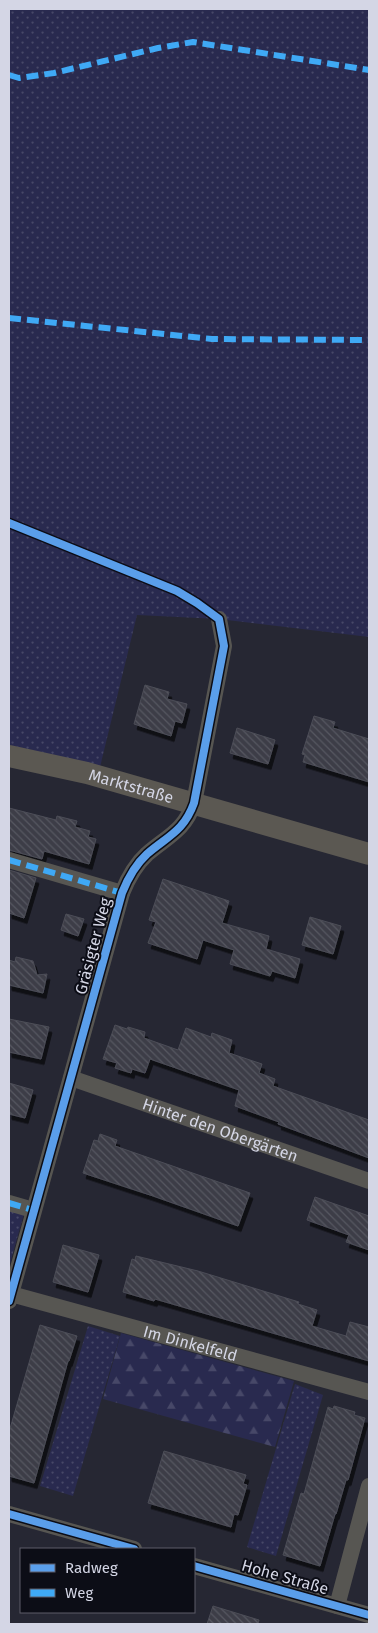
<svg xmlns="http://www.w3.org/2000/svg" width="378" height="1633" font-family="'Fira Sans',sans-serif">
  <style>
    .grass { fill: url(#grass-dots) }
    .forest { fill: url(#forest-firs) }
    .building { fill: url(#building-back-hatch); stroke: #4c4d57; filter: url(#shadow) }
    .lines { fill: none; stroke-linecap: round; stroke-linejoin: round }
    .street { stroke: #575652; stroke-width: 16 }
    .secondary { stroke: #5b5852; stroke-width: 22 }
    .quiet { stroke: #3fa9f5; stroke-width: 6; stroke-dasharray: 12 6; stroke-linecap: butt }
    .cycleway-casing { stroke: #0c0d16; stroke-width: 11 }
    .cycleway { stroke: #5a9eea; stroke-width: 8 }
    .labels { text-anchor: middle; dominant-baseline: central; stroke-width: 4; stroke-linejoin: round; paint-order: stroke }
    .street-label { font-size: 16px; fill: #d4d6e5; stroke: #0c0d16 }
  </style>
  <defs>
    <pattern id="grass-dots" width="8" height="8" patternUnits="userSpaceOnUse" patternTransform="scale(1.25)"><rect width="8" height="8" fill="#292a4f"/><path d="M2 2h.1M6 6h.1" fill="none" stroke="#474868" stroke-width="1.8" stroke-linecap="round"/></pattern>
    <pattern id="forest-firs" width="22" height="20" patternUnits="userSpaceOnUse" patternTransform="scale(1.25)"><rect width="22" height="20" fill="#292a4f"/><path d="M5 1l3.5 6h-7zM16 11l3.5 6h-7z" fill="#474868"/></pattern>
    <pattern id="building-back-hatch" width="6" height="6" patternUnits="userSpaceOnUse" patternTransform="scale(1.25)"><rect width="6" height="6" fill="#3c3d47"/><path d="M-1 5l2 2M0 0l6 6M5-1l2 2" fill="none" stroke="#575861"/></pattern>
    <filter id="shadow"><feDropShadow dx="3" dy="5.5" stdDeviation="0" flood-color="#0009"/></filter>
  </defs>
  <rect width="100%" height="100%" fill="#262733"/>
  <!-- grass -->
  <g class="grass">
    <polygon points="9,9 369,9 369,637 219,619 137,615 100,767 9,747"/>
    <polygon points="9,1205 25,1210 9,1267"/>
    <polygon points="88,1326 120,1336 73,1496 40,1486"/>
    <polygon points="295,1384 323,1395 276,1556 247,1547"/>
  </g>
  <!-- forest -->
  <polygon class="forest" points="121,1333 294,1381 275,1447 103,1399"/>
  <!-- building -->
  <g class="building">
    <polygon points="145,685 169,692 167,699 187,704 182,723 175,721 171,736 134,724"/>
    <polygon points="314,716 335,722 333,728 369,739 369,782 303,762 305,755 302,754"/>
    <polygon points="237,728 275,740 268,764 230,753"/>
    <polygon points="9,808 56,820 57,816 77,821 75,827 90,831 88,837 96,839 89,864 44,851 42,859 9,850"/>
    <polygon points="9,870 36,878 24,918 9,913"/>
    <polygon points="163,879 229,901 222,923 269,936 266,949 300,959 295,978 272,971 270,976 230,964 234,950 203,940 197,959 148,943 156,922 149,920"/>
    <polygon points="66,914 84,919 78,936 61,930"/>
    <polygon points="310,917 341,926 333,954 302,945"/>
    <polygon points="16,957 33,961 37,975 47,974 43,993 9,985 9,960 15,962"/>
    <polygon points="9,1019 49,1027 41,1059 9,1052"/>
    <polygon points="115,1025 127,1029 128,1027 145,1032 144,1038 178,1050 186,1028 211,1037 212,1033 232,1040 229,1053 262,1064 259,1073 275,1079 273,1086 369,1120 369,1158 278,1124 279,1122 235,1106 239,1090 150,1059 145,1073 132,1069 131,1073 115,1068 117,1063 103,1059"/>
    <polygon points="9,1083 33,1090 25,1118 9,1114"/>
    <polygon points="100,1134 117,1140 115,1146 250,1193 238,1226 153,1196 83,1173 94,1140 98,1141"/>
    <polygon points="315,1197 369,1216 369,1250 346,1242 349,1235 307,1220"/>
    <polygon points="63,1245 99,1255 88,1292 53,1282"/>
    <polygon points="136,1256 198,1271 299,1302 298,1304 317,1310 312,1326 346,1336 350,1322 369,1327 369,1361 155,1299 154,1301 123,1292 132,1259 135,1260"/>
    <polygon points="40,1325 77,1336 69,1361 68,1361 34,1483 9,1476 9,1432"/>
    <polygon points="334,1406 355,1412 354,1415 365,1418 348,1480 346,1480 336,1514 335,1514 320,1566 283,1555 301,1493 304,1494 328,1407 333,1409"/>
    <polygon points="164,1451 246,1475 243,1484 247,1485 238,1515 234,1514 231,1527 148,1503"/>
    <polygon points="213,1606 259,1620 258,1624 207,1624"/>
  </g>
  <g class="lines">
    <!-- street -->
    <g class="street">
      <polyline points="9,860 122,893"/>
      <path id="s1" d="M71 1078 369 1181"/>
      <polyline points="9,1203 33,1210"/>
      <path id="s2" d="M11 1294 369 1392"/>
      <path d="M9 1301 122 893C128 878 135 865 147 854 168 836 184 831 194 803L224 646 219 619"/>
      <polyline points="9,1514 134,1549"/>
      <polyline points="194,1566 369,1615"/>
      <polyline points="337,1606 369,1486"/>
    </g>
    <!-- secondary -->
    <path class="secondary" id="s3" d="M9 756 87 773 369 854"/>
    <!-- quiet -->
    <g class="quiet">
      <polyline points="9,75 19,78 54,73 158,48 193,42 369,70"/>
      <polyline points="9,318 212,339 369,340"/>
      <polyline points="9,860 122,893"/>
      <polyline points="9,1203 33,1210"/>
    </g>
    <defs>
      <g id="cycleway">
        <path d="M9 523 177 591 197 603 219 619 224 646 194 803C184 831 168 836 147 854 135 865 128 878 122 893L9 1301"/>
        <polyline points="9,1514 134,1549"/>
        <polyline points="194,1566 369,1615"/>
      </g>
    </defs>
    <!-- cycleway casing -->
    <use href="#cycleway" class="cycleway-casing"/>
    <!-- cycleway -->
    <use href="#cycleway" class="cycleway"/>
  </g>
  <g class="labels">
    <!-- street labels -->
    <g class="street-label">
      <text stroke="none"><textPath href="#s3" startOffset="126">Marktstraße</textPath></text>
      <text transform="translate(93 946) rotate(-75)">Gräsigter Weg</text>
      <text stroke="none"><textPath href="#s1" startOffset="158">Hinter den Obergärten</textPath></text>
      <text stroke="none"><textPath href="#s2" startOffset="186">Im Dinkelfeld</textPath></text>
      <text transform="translate(285 1577) rotate(16)">Hohe Straße</text>
    </g>
  </g>
  <!-- border -->
  <rect width="378" height="1633" fill="none" stroke="#d4d6e5" stroke-width="20"/>
  <!-- legend -->
  <rect x="20" y="1548" width="175" height="65" fill="#0c0d16" stroke="#5c5d69"/>
  <rect x="30" y="1564" width="25" height="8" fill="#5a9eea" stroke="#5c5d69"/>
  <text x="65" y="1573" font-size="15" fill="#d4d6e5">Radweg</text>
  <rect x="30" y="1589" width="25" height="8" fill="#3fa9f5" stroke="#5c5d69"/>
  <text x="65" y="1598" font-size="15" fill="#d4d6e5">Weg</text>
</svg>
